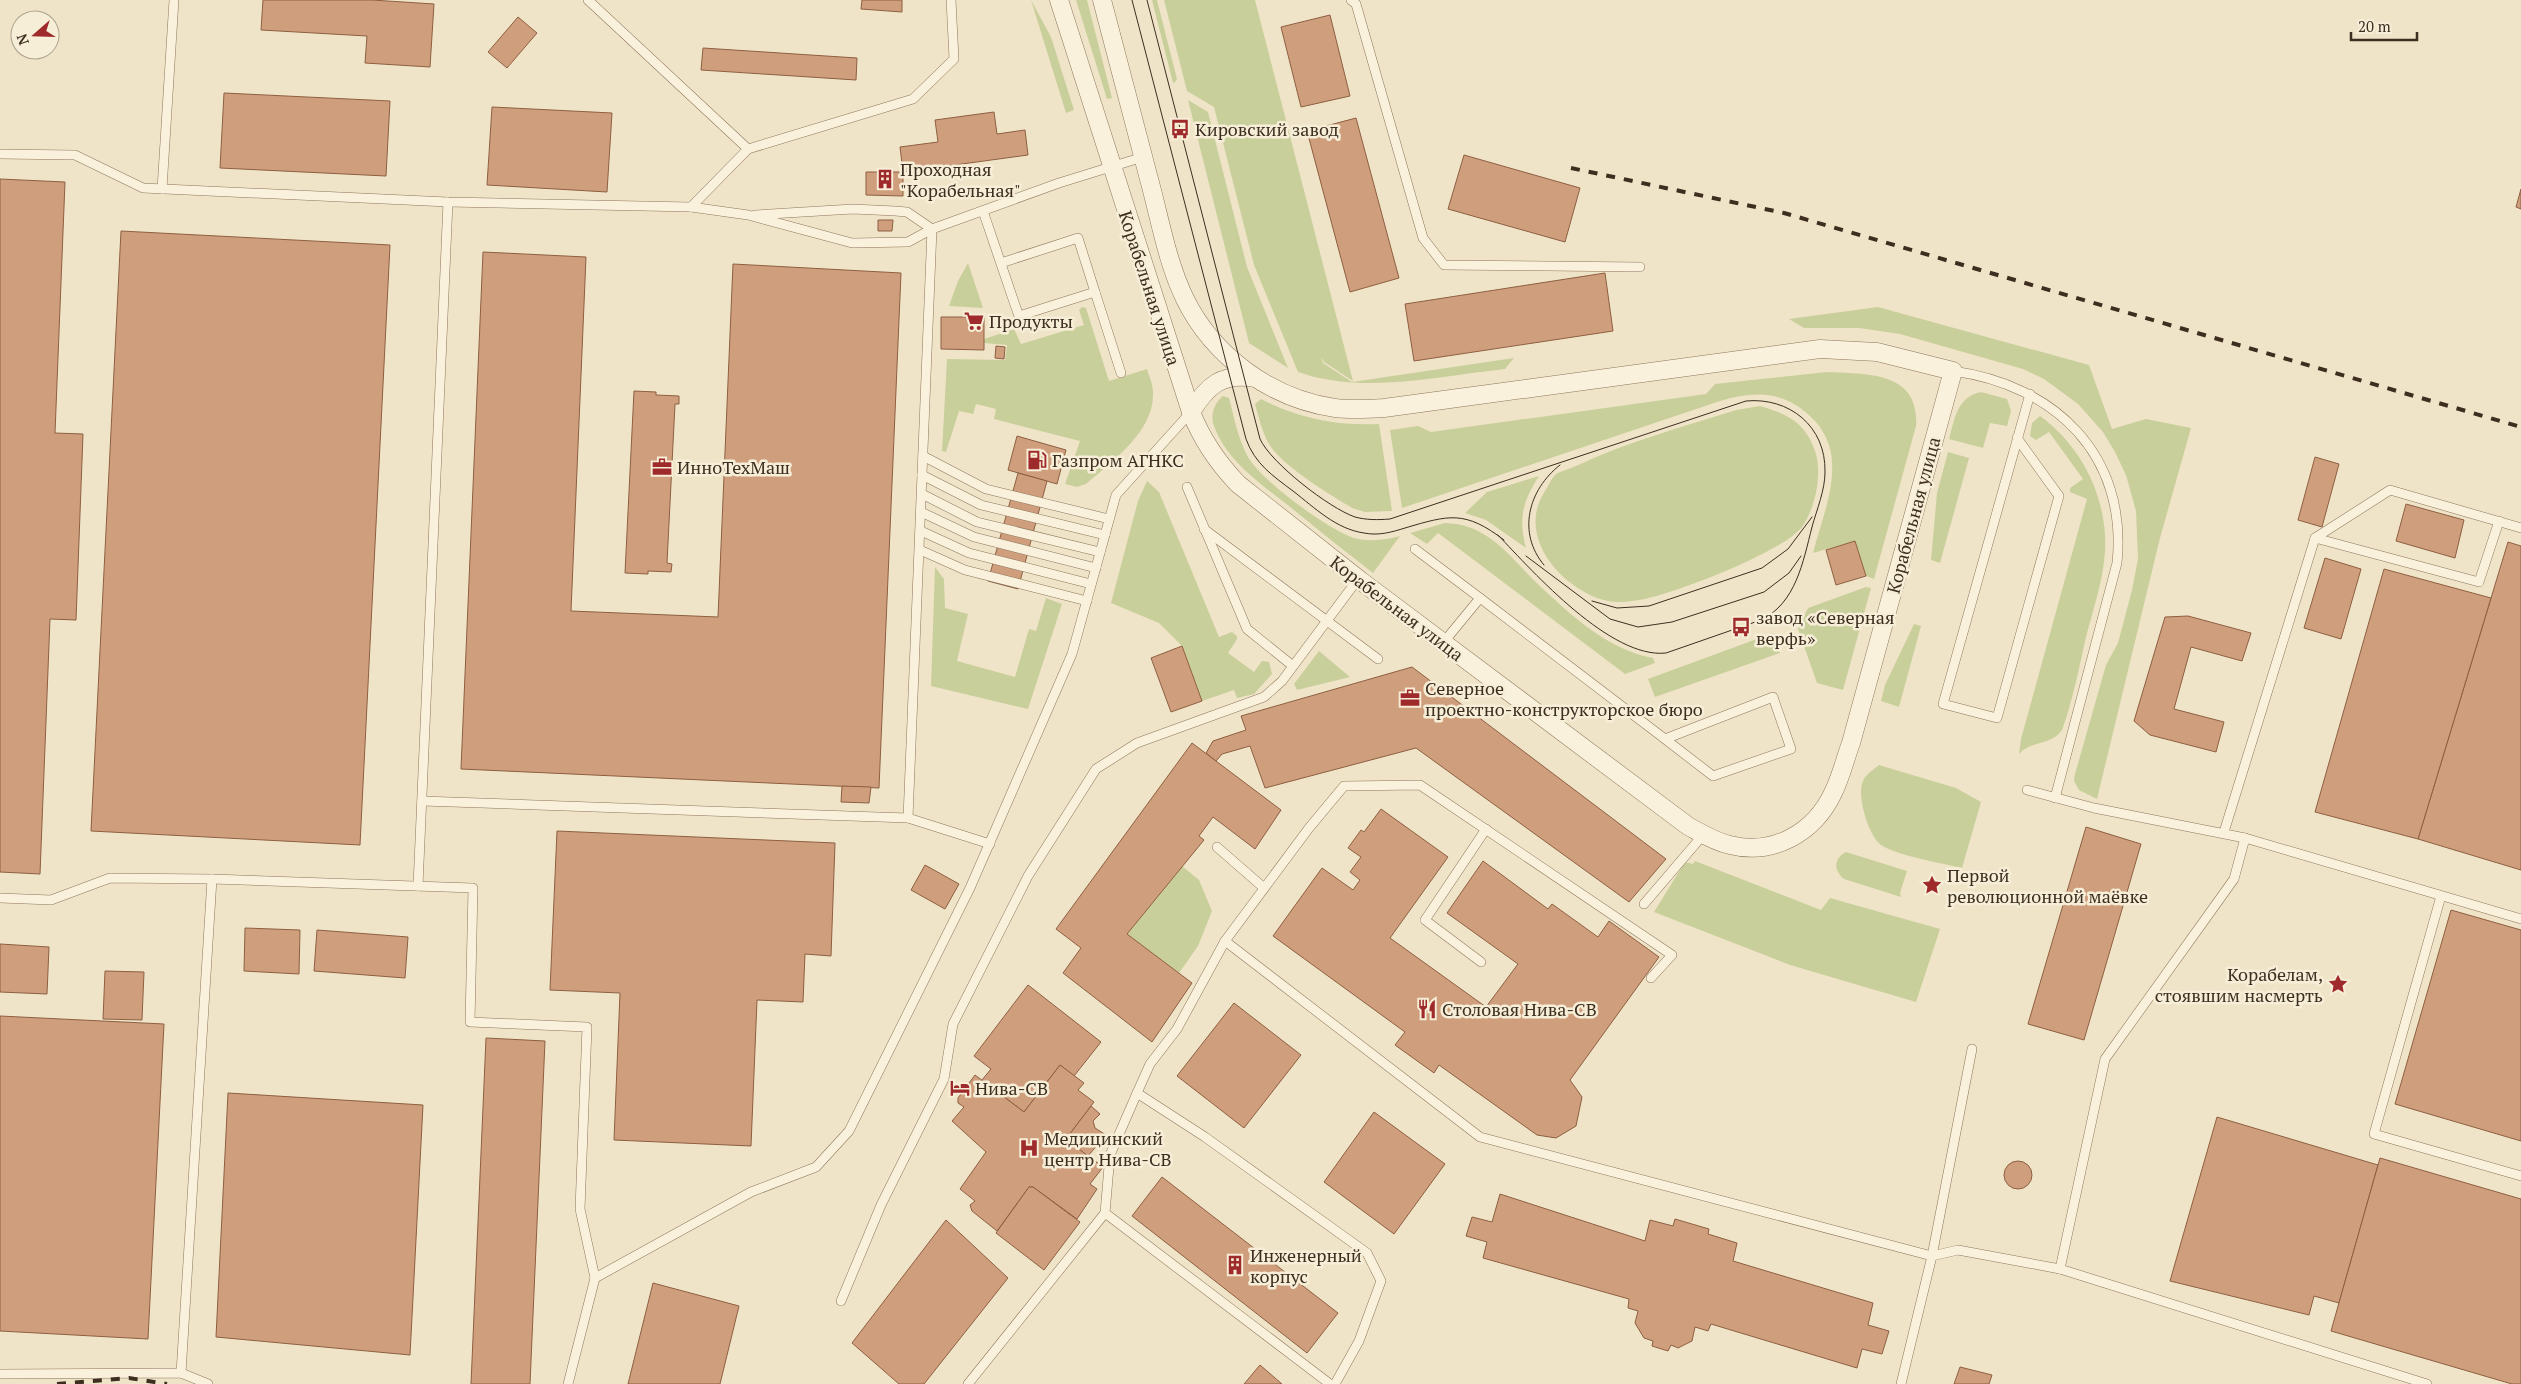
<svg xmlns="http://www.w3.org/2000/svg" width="2521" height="1384" font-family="'PT Serif',serif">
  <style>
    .green { fill: #c9cf9b }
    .building { fill: #cf9f7d; stroke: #8d5f41 }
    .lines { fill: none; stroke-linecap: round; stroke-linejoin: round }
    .service-casing { stroke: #8d765c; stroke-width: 10 }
    .minor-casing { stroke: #8d765c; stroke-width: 19 }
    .service { stroke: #faf1dc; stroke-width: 9 }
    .minor { stroke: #faf1dc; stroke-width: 18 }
    .tram { stroke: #3d2e20; stroke-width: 1 }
    .rail { stroke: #3d2e20; stroke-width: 4; stroke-dasharray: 9 9; stroke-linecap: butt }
    .labels { text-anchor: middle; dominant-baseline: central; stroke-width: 5; stroke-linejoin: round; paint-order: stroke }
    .poi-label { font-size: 18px; fill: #3d2e20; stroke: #f7eed8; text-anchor: start }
    .street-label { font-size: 18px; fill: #3d2e20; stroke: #f7eed8 }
  </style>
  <rect width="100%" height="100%" fill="#f0e4c8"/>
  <!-- green -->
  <g class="green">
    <polygon points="1031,0 1051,37 1074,110 1066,113"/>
    <polygon points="1076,0 1087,0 1112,98 1107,99"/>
    <polygon points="1152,0 1157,0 1177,79 1175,82 1173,83"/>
    <path d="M1164 0H1255L1353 381 1324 362 1321 357 1323 363 1352 382 1514 358 1505 369C1438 376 1363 395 1298 372L1254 265 1214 107 1187 91Z"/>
    <polygon points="1188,100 1208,112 1247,267 1288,368 1249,343"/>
    <polygon points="968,263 983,308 949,306 958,281"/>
    <path d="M1082 307 1086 308 1109 381 1147 369C1149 376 1153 384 1153 392 1155 431 1112 461 1086 484L1077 487 1065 484 1080 441 994 419 996 409 976 404 973 414 959 411 946 452 942 451 947 359 1005 360 1007 345 984 343V339L1014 329 1021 344 1084 325 1079 310Z"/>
    <polygon points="1878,307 2089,365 2112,429 2146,419 2191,428 2160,538 2097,799 2079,790 2074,781 2075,774 2106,665 2118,643 2132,590 2138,559 2136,511 2126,475 2115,452 2103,432 2078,404 2044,379 2023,369 1900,334 1859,328 1804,328 1789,319"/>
    <path d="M1827 372C1866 374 1920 371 1916 426L1874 579 1866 576 1855 541 1813 553C1820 525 1834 492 1832 463 1832 448 1825 432 1815 421 1787 391 1757 390 1720 401L1402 508 1390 430 1418 426 1431 432 1706 394 1715 384Z"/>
    <path d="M1981 392 2007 399 2011 411 2007 426 1990 423 1983 448 1949 439C1955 418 1957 397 1981 392Z"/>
    <path d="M1223 396 1229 398C1234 417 1238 439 1248 457 1262 481 1327 529 1354 538 1370 542 1385 540 1400 536L1373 573C1347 553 1321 532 1295 511 1267 488 1227 463 1214 426 1210 415 1214 403 1223 396Z"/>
    <path d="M1261 399C1298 418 1337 426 1379 424L1392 511 1365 512 1352 508C1330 495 1282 466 1269 444 1262 432 1259 418 1255 404Z"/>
    <path d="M1760 406C1789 414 1807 424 1816 454 1822 477 1815 508 1802 527 1783 552 1678 592 1645 599 1629 602 1613 604 1597 598 1556 582 1517 534 1545 491 1548 487 1551 479 1555 475 1560 471 1570 469 1576 466 1626 442 1683 427 1736 410Z"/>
    <path d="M2040 416C2083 447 2108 500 2105 552 2103 581 2093 610 2086 637 2079 668 2073 700 2062 730 2051 746 2031 740 2019 754L2021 739 2087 499 2070 492V488L2083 479 2049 432 2036 440 2030 436 2032 423Z"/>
    <polygon points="1948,452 1969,458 1940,563 1931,560 1937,493"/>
    <path d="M1539 476C1523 501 1518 518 1526 548L1486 520 1465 513 1487 492Z"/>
    <polygon points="1147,481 1159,492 1219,637 1232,632 1237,636 1237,639 1228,653 1254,672 1262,661 1269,662 1272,674 1254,694 1237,698 1234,690 1202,701 1182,646 1159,623 1111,603 1138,501"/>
    <path d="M1445 523C1490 524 1511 559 1541 587 1573 617 1609 650 1653 658L1655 663 1625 674 1438 533 1427 544 1410 533Z"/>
    <polygon points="935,567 944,579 945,608 968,614 957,661 1015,677 1029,629 1036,631 1046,598 1062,604 1028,709 931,686"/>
    <polygon points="1866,587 1871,588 1843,690 1817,683 1798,629 1808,608"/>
    <polygon points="1914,624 1921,626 1899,707 1881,701 1885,685"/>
    <polygon points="1773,633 1780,653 1655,697 1648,679"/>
    <polygon points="1319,651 1350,677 1297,690 1294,684"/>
    <path d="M1879 765 1956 788 1981 802 1962 868C1941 863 1898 856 1881 845 1869 837 1856 795 1863 781 1866 774 1873 770 1879 765Z"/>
    <path d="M1846 852 1907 871 1900 893 1901 897 1844 879C1833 870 1834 858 1846 852Z"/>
    <polygon points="1695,861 1821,910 1830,898 1940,929 1916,1002 1790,965 1654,912 1685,862 1693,864"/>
    <polygon points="1182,866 1199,880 1212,911 1198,946 1179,973 1127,934"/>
  </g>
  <!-- building -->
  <g class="building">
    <polygon points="263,0 372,0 434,4 430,67 365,63 367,36 261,30"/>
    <polygon points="862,0 902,0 902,12 861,9"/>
    <polygon points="1330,15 1350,96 1301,107 1281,27"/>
    <polygon points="518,17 537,33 507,68 488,52"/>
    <polygon points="703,48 857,58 856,80 701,70"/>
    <polygon points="224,93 390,101 386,176 220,168"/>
    <polygon points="492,107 612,113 607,192 487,185"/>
    <polygon points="994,112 997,134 1025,130 1028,155 903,172 900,147 938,142 935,120"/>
    <polygon points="1356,118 1399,278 1350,292 1307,131"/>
    <polygon points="1464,155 1580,188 1565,242 1448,209"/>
    <polygon points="866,172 903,172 903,196 866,195"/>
    <polygon points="0,179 65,182 55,433 83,434 76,620 50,619 40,874 0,872"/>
    <polygon points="2521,189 2521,209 2516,207"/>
    <polygon points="878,220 893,220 892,231 878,231"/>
    <polygon points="121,231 390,245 360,845 91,831"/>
    <polygon points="483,252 586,257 571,611 718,617 733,264 901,273 879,788 461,769"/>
    <polygon points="1605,273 1613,331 1414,361 1405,304"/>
    <polygon points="941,317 984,317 984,350 941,349"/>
    <polygon points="996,346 1005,347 1004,359 995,358"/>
    <polygon points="634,391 656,392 656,395 679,396 679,404 675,404 667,563 672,564 671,572 648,571 648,574 625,573"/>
    <polygon points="1017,436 1066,450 1057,484 1008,470"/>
    <polygon points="2315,457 2339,464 2322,527 2298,520"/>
    <polygon points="1018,473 1047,481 1018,589 988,581"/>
    <polygon points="2406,504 2464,520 2455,558 2396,541"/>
    <polygon points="1855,541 1866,576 1836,585 1826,550"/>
    <polygon points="2508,542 2521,546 2521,870 2418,839"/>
    <polygon points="2325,558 2361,569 2341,639 2304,628"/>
    <polygon points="2384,569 2491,598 2418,839 2315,812"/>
    <polygon points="2188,616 2251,633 2242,661 2191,647 2174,709 2224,722 2216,752 2150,735 2134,721 2165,617"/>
    <polygon points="1182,646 1202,701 1171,712 1151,658"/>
    <polygon points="1412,667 1666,859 1629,902 1416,748 1265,788 1250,746 1222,754 1216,761 1206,753 1213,741 1246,730 1241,716"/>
    <polygon points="1192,743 1281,810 1255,849 1213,817 1199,836 1204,840 1127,934 1192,983 1152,1042 1063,973 1081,948 1056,929"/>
    <polygon points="842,786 871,787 869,803 841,802"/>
    <polygon points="1381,809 1448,857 1390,938 1486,1007 1518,964 1447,913 1483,861 1548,909 1552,904 1598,937 1609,921 1659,957 1570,1080 1582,1097 1576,1126 1556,1138 1537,1135 1439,1065 1434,1073 1395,1045 1405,1032 1273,936 1322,868 1353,890 1360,880 1350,872 1361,857 1348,848 1361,830 1364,832"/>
    <polygon points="2086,827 2141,844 2084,1040 2028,1024"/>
    <polygon points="557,831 835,843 831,956 805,954 803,1002 757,1000 751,1146 614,1140 620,993 550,990"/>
    <polygon points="925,865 959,884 945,909 911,890"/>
    <polygon points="2451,910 2521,930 2521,1141 2395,1104"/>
    <polygon points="245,928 300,930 299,974 244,971"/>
    <polygon points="317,930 408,937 405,978 314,971"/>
    <polygon points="0,944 49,947 47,994 0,992"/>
    <polygon points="105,971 144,972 142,1020 103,1019"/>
    <polygon points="1028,985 1101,1042 1074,1076 1060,1065 1024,1112 982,1080 991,1069 974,1056"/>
    <polygon points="1234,1003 1301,1055 1244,1128 1177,1076"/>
    <polygon points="0,1016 164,1024 148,1339 0,1331"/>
    <polygon points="486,1038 545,1041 530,1384 471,1384"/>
    <polygon points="1060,1065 1084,1083 1078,1090 1094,1102 1066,1139 1103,1167 1090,1184 1097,1189 1077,1219 1033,1187 1029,1187 997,1231 972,1211 970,1205 975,1201 960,1189 986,1152 952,1121 964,1107 958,1103 958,1098 975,1075 1024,1112"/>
    <polygon points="228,1093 423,1105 410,1355 216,1337"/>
    <polygon points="1091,1106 1100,1114 1093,1121 1095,1128 1106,1135 1088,1156 1066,1139"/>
    <polygon points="1374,1112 1445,1164 1394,1234 1324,1182"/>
    <polygon points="2217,1117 2378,1165 2339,1303 2314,1296 2309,1315 2170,1281"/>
    <polygon points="2380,1158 2521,1199 2521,1384 2512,1384 2331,1331"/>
    <circle cx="2018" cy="1175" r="14"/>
    <polygon points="1162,1177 1338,1313 1307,1353 1132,1216"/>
    <polygon points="1029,1187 1033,1187 1080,1222 1044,1270 996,1233"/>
    <polygon points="1500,1194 1645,1241 1650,1220 1673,1226 1675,1219 1709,1229 1708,1234 1737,1243 1733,1261 1873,1303 1868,1325 1889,1331 1882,1354 1862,1349 1857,1368 1711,1324 1708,1331 1695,1327 1692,1341 1678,1348 1671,1345 1668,1351 1652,1346 1653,1341 1644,1338 1635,1323 1638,1311 1628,1308 1629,1299 1483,1258 1487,1242 1466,1236 1472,1217 1492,1222"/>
    <polygon points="946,1220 1008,1278 924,1384 899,1384 852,1343"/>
    <polygon points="653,1283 739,1306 720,1384 628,1384"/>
    <polygon points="1260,1365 1282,1384 1244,1384"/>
    <polygon points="1960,1367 1992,1375 1989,1384 1954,1384"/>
  </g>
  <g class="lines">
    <defs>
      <g id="service">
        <polyline points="588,0 748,149"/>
        <polyline points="1351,0 1356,4 1423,238 1444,265 1640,267"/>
        <polyline points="0,154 75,155 143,188 448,202 691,207 748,215 852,243 908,242 932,229 1059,183 1143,157"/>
        <polyline points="162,189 174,0"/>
        <polyline points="691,207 748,149 913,99 954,59 951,0"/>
        <polyline points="983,211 1015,305 1019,316 1095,292 1078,238 1001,263"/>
        <polyline points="755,215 853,209 895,211 907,212 932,229"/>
        <polyline points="1095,292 1121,373"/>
        <path d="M1953 371C2055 385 2128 455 2117 563L2055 798"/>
        <polyline points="2017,438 2059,496 1997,718 1943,704 2030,394"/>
        <polyline points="923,456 986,489 1109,519"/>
        <polyline points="922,475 981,505 1105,535"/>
        <polyline points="1187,487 1247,629 1293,666"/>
        <polyline points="922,494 977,522 1100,552"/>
        <polyline points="921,512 974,537 1096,568"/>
        <polyline points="1204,529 1378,659"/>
        <polyline points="921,531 969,553 1091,584"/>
        <polyline points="2315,538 2479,582 2499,521"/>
        <polyline points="1415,549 1480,598 1443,643"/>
        <polyline points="920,550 965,570 1087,601"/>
        <polyline points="1480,598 1665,739 1773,697 1791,749 1713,776 1665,739"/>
        <polyline points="2027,790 2094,808 2245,838"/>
        <polyline points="422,801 908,818 990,844"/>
        <polyline points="908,818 932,229"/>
        <polyline points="2224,832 2315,538 2390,490 2521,528"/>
        <polyline points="1217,847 1264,888"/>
        <polyline points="418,886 448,202"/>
        <polyline points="2441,896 2374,1134 2521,1176"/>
        <polyline points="0,898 51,900 110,878 212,879 473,888 470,1022 587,1027 580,1209 595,1278 751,1192 816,1167 849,1131 970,888 1072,654 1116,495 1191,412"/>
        <polyline points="1644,904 1703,835"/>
        <polyline points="1225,941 1480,1137 1932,1256 1958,1250 2060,1269 2427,1384"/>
        <polyline points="1481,962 1425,920 1486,829"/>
        <polyline points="1137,1093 1110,1155 1105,1213 1330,1384"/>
        <polyline points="2060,1269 2105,1059 2234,879 2245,838 2521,919"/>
        <polyline points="841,1301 881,1205 944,1079 953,1024 1028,876 1096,769 1137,743 1264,697 1282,681 1358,579"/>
        <polyline points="181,1373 212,879"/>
        <polyline points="0,1374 181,1373 208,1384"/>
        <polyline points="568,1384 595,1278"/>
        <polyline points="968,1384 1105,1213"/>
        <polyline points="1335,1384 1359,1341 1381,1281 1367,1253 1205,1137 1137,1093 1150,1064 1177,1029 1225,941 1309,828 1344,786 1420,785 1672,955 1651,978"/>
        <polyline points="1901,1384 1932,1256 1972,1049"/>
      </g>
      <g id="minor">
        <path d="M1059 0 1191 412C1202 440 1217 462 1238 484L1361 581 1688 826C1701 833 1715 842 1730 845 1773 856 1814 833 1833 793 1841 777 1845 759 1851 743L1953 371 1877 352 1820 349 1384 408C1368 409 1351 410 1335 408 1271 399 1213 356 1185 299 1167 262 1160 219 1149 179 1133 120 1118 60 1102 0"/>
        <path d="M1191 412C1207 386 1222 372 1255 378"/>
      </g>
    </defs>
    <!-- service casing -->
    <use href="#service" class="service-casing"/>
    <!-- minor casing -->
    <use href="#minor" class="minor-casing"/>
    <!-- service -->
    <use href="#service" class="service"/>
    <!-- minor -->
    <use href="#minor" class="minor"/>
    <!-- tram -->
    <g class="tram">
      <path d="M1132 0 1246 439C1255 464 1273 476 1293 491 1315 508 1336 529 1364 533 1379 536 1392 532 1405 528 1449 515 1465 510 1504 540"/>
      <path d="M1147 0 1260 439C1271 463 1329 508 1355 517 1366 520 1378 520 1390 519L1746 401C1789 397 1826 426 1825 472 1825 490 1817 509 1812 527 1803 562 1796 603 1761 620L1666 653C1611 659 1534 573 1498 535"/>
      <polyline points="1526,556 1610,619 1638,627 1672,622 1764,592 1789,573 1801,556"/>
      <path d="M1544 565C1517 533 1528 490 1560 465"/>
      <polyline points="1592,601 1617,608 1649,606 1762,568 1788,549 1812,517"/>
    </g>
    <!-- rail -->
    <g class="rail">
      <polyline points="1571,168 1784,213 2521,427"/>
      <polyline points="57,1384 129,1378 167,1384"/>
    </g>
  </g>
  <!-- icons -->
  <defs>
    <symbol id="bus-bare" viewBox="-9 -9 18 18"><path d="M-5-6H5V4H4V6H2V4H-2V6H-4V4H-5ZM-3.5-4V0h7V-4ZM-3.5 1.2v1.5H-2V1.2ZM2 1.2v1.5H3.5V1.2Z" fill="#9e2a2b" stroke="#f7eed8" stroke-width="2.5" paint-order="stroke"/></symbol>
    <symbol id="building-bare" viewBox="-9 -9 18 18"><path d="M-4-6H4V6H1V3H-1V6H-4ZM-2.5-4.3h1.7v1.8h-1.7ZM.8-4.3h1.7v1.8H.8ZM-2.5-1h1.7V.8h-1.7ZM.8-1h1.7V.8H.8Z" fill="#9e2a2b" stroke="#f7eed8" stroke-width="2.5" paint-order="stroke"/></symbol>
    <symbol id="supermarket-bare" viewBox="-9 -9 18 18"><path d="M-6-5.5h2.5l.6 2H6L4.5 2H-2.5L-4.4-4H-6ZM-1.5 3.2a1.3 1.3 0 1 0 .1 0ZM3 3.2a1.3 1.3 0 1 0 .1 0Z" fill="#9e2a2b" stroke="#f7eed8" stroke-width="2.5" paint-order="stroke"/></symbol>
    <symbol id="fuel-bare" viewBox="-9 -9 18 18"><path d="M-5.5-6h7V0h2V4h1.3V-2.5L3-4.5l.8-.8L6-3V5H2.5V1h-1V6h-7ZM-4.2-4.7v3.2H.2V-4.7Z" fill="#9e2a2b" stroke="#f7eed8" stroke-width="2.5" paint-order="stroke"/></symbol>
    <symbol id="office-bare" viewBox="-9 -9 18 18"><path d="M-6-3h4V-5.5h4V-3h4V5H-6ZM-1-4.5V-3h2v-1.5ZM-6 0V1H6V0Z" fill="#9e2a2b" stroke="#f7eed8" stroke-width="2.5" paint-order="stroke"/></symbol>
    <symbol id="sight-bare" viewBox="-9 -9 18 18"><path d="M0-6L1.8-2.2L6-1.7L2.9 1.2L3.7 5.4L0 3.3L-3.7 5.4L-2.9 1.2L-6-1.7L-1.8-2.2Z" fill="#9e2a2b" stroke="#f7eed8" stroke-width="2.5" paint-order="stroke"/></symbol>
    <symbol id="restaurant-bare" viewBox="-9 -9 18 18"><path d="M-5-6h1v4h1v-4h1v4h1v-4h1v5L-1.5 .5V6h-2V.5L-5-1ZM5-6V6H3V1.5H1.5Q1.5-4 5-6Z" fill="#9e2a2b" stroke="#f7eed8" stroke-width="2.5" paint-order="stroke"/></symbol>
    <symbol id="hotel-bare" viewBox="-9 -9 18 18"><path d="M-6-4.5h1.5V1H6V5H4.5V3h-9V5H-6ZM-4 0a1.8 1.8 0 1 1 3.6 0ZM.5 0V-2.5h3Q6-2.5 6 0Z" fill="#9e2a2b" stroke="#f7eed8" stroke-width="2.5" paint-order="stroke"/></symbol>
    <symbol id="hospital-bare" viewBox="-9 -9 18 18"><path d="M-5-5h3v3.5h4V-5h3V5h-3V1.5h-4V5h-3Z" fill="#9e2a2b" stroke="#f7eed8" stroke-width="2.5" paint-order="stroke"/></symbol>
  </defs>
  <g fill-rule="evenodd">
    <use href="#bus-bare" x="1166" y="115" width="28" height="28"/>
    <use href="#building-bare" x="871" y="165" width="28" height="28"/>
    <use href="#supermarket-bare" x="960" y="307" width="28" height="28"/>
    <use href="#fuel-bare" x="1023" y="446" width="28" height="28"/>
    <use href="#office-bare" x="648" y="453" width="28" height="28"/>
    <use href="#bus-bare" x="1727" y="613" width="28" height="28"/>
    <use href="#office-bare" x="1396" y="684" width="28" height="28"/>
    <use href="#sight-bare" x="1918" y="871" width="28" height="28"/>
    <use href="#sight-bare" x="2324" y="970" width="28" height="28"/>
    <use href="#restaurant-bare" x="1413" y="995" width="28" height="28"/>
    <use href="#hotel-bare" x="946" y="1074" width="28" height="28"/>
    <use href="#hospital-bare" x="1015" y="1134" width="28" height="28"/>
    <use href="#building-bare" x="1221" y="1251" width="28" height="28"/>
  </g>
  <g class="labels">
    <!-- poi labels -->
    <g class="poi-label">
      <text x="1195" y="129">Кировский завод</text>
      <text x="900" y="169">Проходная<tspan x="900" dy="21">"Корабельная"</tspan></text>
      <text x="989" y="321">Продукты</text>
      <text x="1052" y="460">Газпром АГНКС</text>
      <text x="677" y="467">ИнноТехМаш</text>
      <text x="1756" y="617">завод «Северная<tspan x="1756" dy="21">верфь»</tspan></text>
      <text x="1425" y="688">Северное<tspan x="1425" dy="21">проектно-конструкторское бюро</tspan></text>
      <text x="1947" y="875">Первой<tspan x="1947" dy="21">революционной маёвке</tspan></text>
      <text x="2323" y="974" text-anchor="end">Корабелам,<tspan x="2323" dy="21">стоявшим насмерть</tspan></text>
      <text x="1442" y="1009">Столовая Нива-СВ</text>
      <text x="975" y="1088">Нива-СВ</text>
      <text x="1044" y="1138">Медицинский<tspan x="1044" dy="21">центр Нива-СВ</tspan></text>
      <text x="1250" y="1255">Инженерный<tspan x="1250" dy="21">корпус</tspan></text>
    </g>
    <!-- street labels -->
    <g class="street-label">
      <text transform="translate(1150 288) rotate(72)">Корабельная улица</text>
      <text transform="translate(1913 515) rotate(-75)">Корабельная улица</text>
      <text transform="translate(1397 608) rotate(37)">Корабельная улица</text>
    </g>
  </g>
  <!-- north arrow -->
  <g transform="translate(35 35) rotate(250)"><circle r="24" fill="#f7eed8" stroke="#ada18e"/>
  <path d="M0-4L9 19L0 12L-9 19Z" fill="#9e2a2b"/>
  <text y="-8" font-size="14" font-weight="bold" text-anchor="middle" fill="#3d2e20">N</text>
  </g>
  <!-- scale -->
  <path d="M2351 32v8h66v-8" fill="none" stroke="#3d2e20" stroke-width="2.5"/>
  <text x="2358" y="32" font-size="15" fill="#3d2e20" stroke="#f7eed8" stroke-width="4" paint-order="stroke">20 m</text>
</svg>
